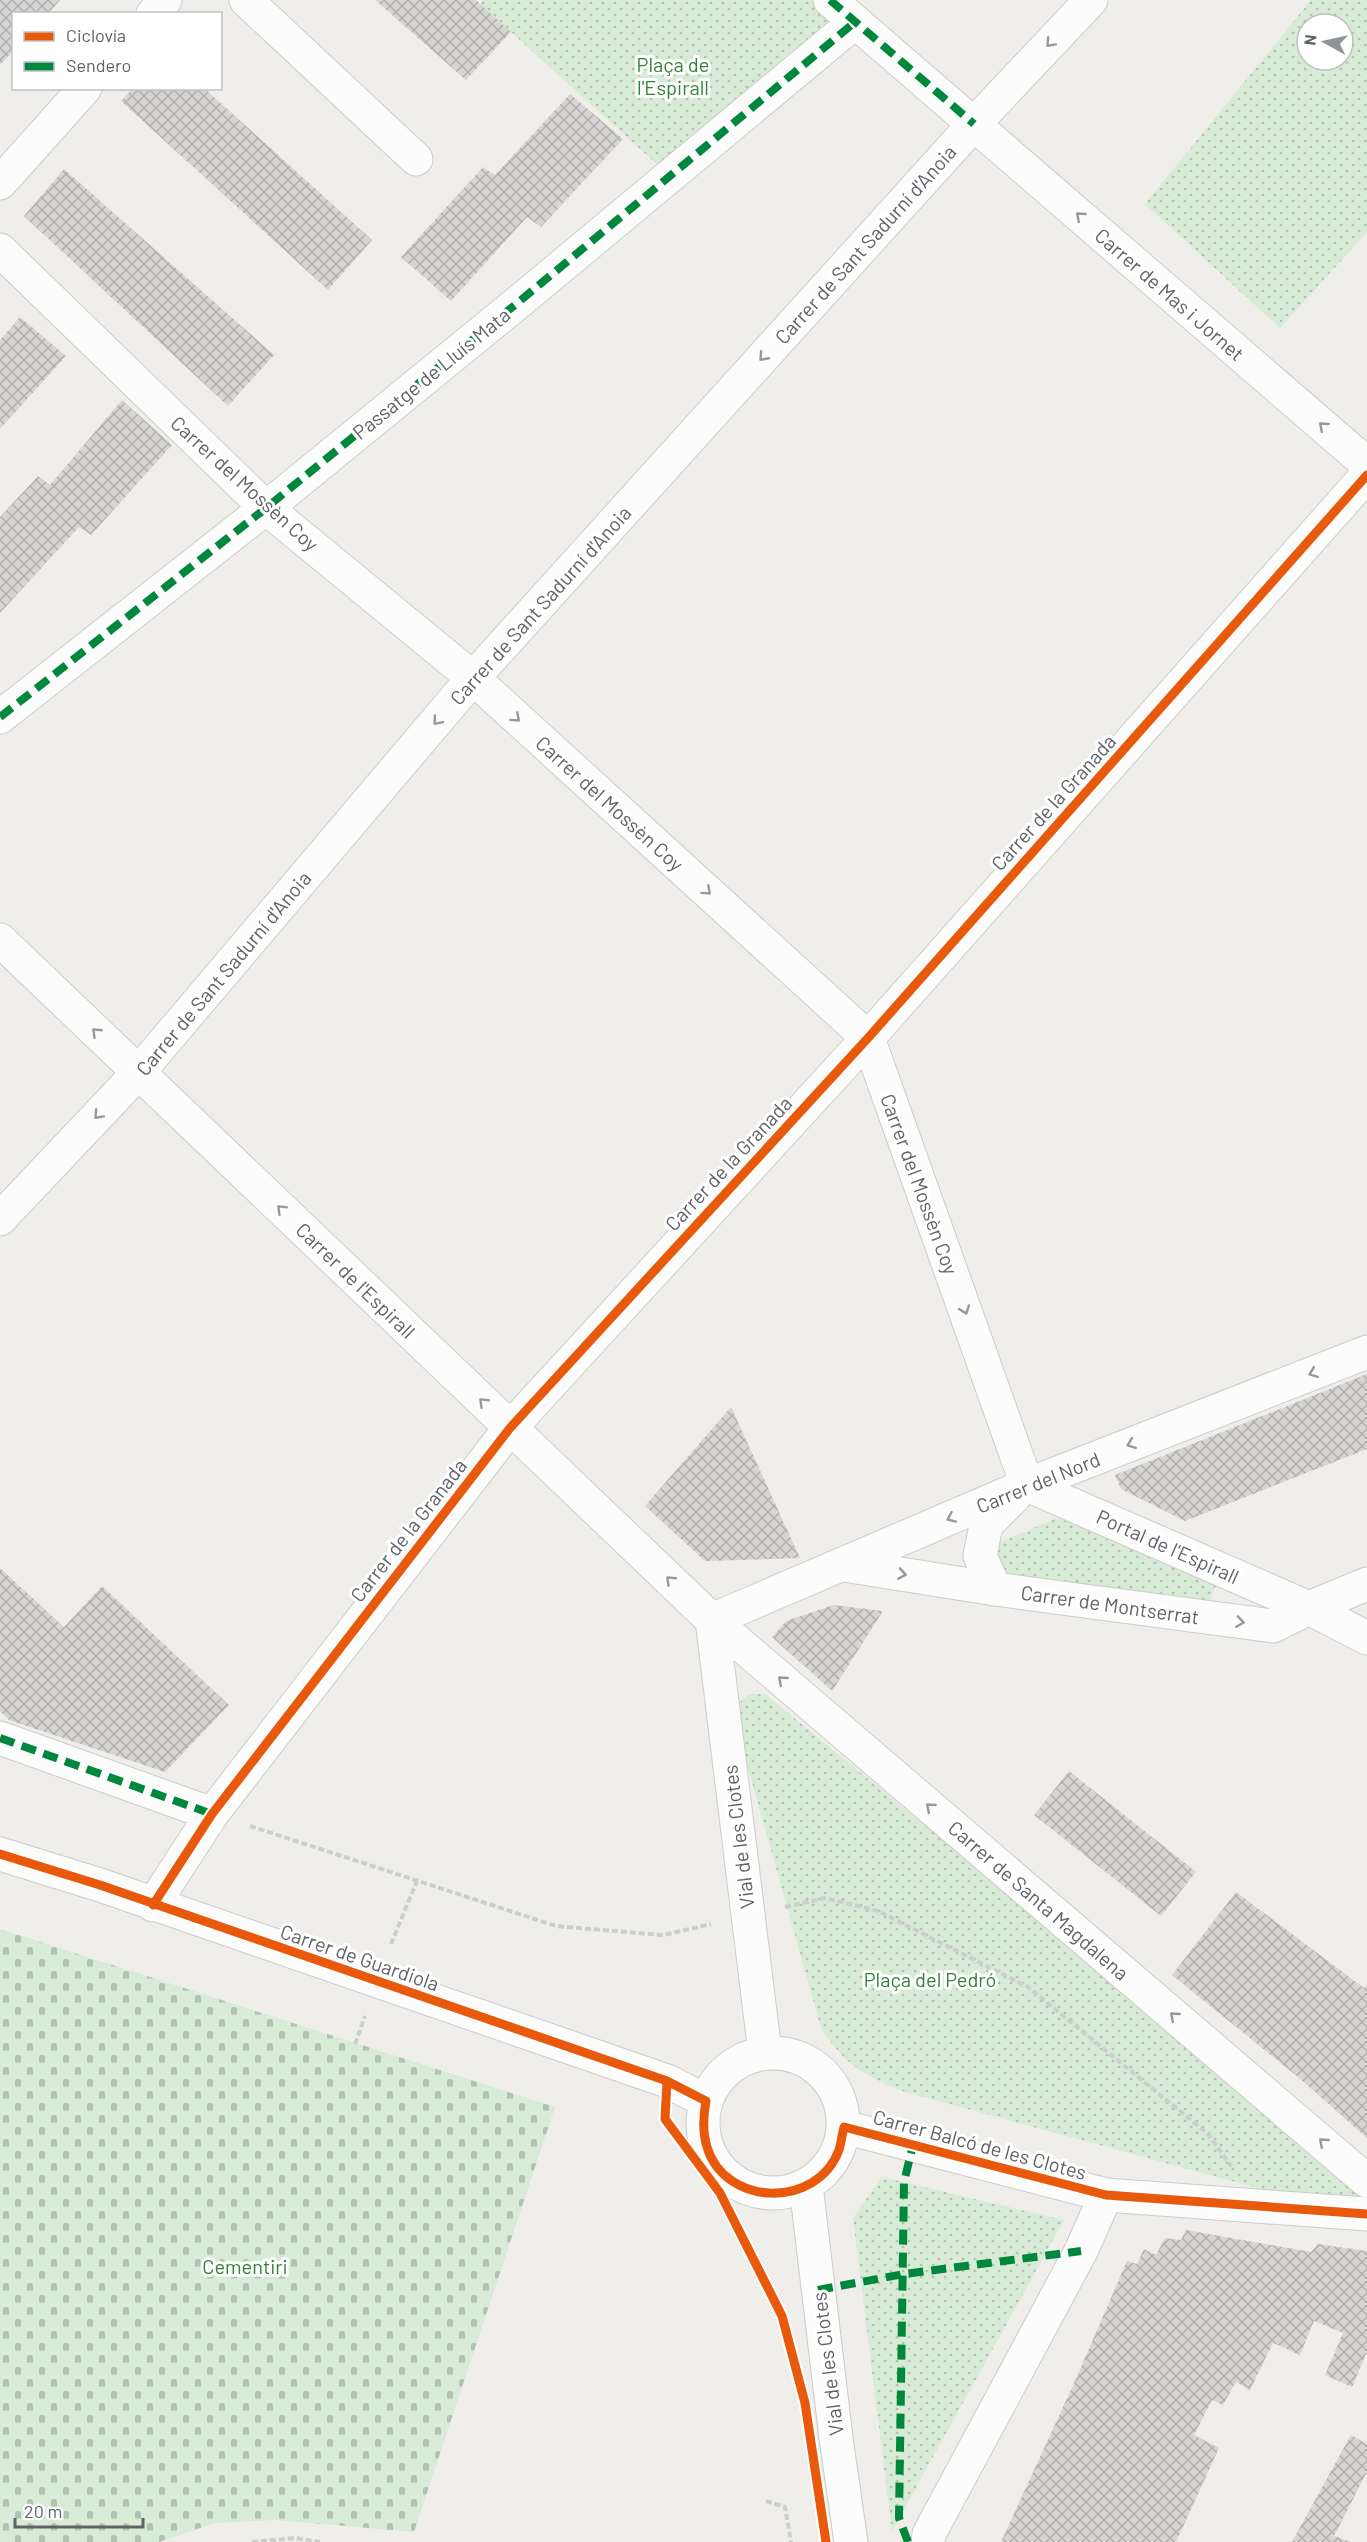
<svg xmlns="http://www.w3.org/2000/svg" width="1367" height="2542" font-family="Barlow,sans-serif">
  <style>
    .grass { fill: url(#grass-dots); fill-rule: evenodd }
    .cemetery { fill: url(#cemetery-stones) }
    .building { fill: url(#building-cross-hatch) }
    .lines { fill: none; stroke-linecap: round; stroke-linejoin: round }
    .street-casing { stroke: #cbcccc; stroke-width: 35 }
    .secondary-casing { stroke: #cacacb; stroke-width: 35 }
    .path { stroke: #cacfcc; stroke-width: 4; stroke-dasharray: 6 3; stroke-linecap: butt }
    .street { stroke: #fdfcfc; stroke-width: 33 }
    .secondary { stroke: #fdfcfc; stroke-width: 33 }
    .quiet { stroke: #00873e; stroke-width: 8; stroke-dasharray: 15 8; stroke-linecap: butt }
    .cycleway-casing { stroke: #fff; stroke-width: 13 }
    .cycleway { stroke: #e8590c; stroke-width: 9 }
    .oneway { stroke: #96999c }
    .labels { text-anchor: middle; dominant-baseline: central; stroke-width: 6; stroke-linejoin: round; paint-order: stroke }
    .park-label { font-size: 20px; fill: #348238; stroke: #fff }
    .street-label { font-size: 20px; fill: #5f6368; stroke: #fff }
  </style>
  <defs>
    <pattern id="grass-dots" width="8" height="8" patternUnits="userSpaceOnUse" patternTransform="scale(1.5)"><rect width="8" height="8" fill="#d8ebd6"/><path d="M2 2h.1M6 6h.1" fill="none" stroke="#b2c2b1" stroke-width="1.8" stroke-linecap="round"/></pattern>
    <pattern id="cemetery-stones" width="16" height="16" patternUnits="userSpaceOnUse" patternTransform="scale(1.5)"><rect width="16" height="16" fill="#d8ebd6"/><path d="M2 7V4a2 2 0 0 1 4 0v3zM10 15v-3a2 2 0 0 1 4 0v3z" fill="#b2c2b1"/></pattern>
    <pattern id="building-cross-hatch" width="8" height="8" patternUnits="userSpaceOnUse" patternTransform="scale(1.5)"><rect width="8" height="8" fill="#d6d5d3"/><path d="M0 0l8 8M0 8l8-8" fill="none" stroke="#b1b0af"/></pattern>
  </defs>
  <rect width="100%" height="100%" fill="#efeeea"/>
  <!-- grass -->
  <g class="grass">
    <polygon points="483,0 830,0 855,22 670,176 480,4"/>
    <path d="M1311 0H1367V232L1280 328 1145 204ZM1307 24H1343V60H1307Z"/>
    <polygon points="1058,1518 1217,1583 1205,1610 1007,1575 990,1546"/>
    <path d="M750 1694H765L1288 2124 1367 2190V2205L1272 2192 905 2092C866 2077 844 2064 821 2028L736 1725 740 1702Z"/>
    <polygon points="882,2177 1064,2220 892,2531 853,2218"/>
  </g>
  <!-- cemetery -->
  <polygon class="cemetery" points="0,1929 555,2107 414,2532 276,2520 215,2523 159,2542 0,2542"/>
  <!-- building -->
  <g class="building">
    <polygon points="0,0 60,0 48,14 14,14 14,50 0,65"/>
    <polygon points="375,0 476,0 511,32 466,80"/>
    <polygon points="133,88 204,88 372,240 328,290 121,101"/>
    <polygon points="570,94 623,139 541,227 527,217 451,301 401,257 483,167 495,175"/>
    <polygon points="64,169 274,355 228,406 24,216"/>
    <polygon points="20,317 66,356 0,429 0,340"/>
    <polygon points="122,400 172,445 91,535 79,527 0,613 0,517 38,476 50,485"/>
    <polygon points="1367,1374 1367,1449 1185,1521 1121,1489 1115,1475"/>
    <polygon points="731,1407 800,1558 705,1561 645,1506"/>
    <polygon points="0,1568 64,1627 102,1586 229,1705 165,1772 9,1720 0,1711"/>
    <polygon points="834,1605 883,1611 832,1691 772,1637 786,1621"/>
    <polygon points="1069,1771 1196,1872 1161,1916 1034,1815"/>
    <polygon points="1236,1892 1364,1988 1367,1985 1367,2138 1298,2077 1172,1975"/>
    <polygon points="1186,2230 1311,2252 1318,2244 1367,2251 1367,2352 1352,2387 1325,2375 1343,2333 1314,2321 1300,2355 1273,2343 1250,2390 1236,2382 1223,2405 1212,2400 1194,2435 1219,2448 1176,2542 1001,2542 1075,2381 1127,2261 1137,2264 1144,2249 1156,2255 1165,2238 1181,2240"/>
    <polygon points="1351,2435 1367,2444 1367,2472 1334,2536 1351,2542 1292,2542"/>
  </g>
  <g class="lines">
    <defs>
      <g id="street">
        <polyline points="246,0 416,159"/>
        <polyline points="830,0 1367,464"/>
        <polyline points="153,14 165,0"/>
        <polyline points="0,183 85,88"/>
        <polyline points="0,250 266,508 473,678 868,1038 1027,1485"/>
        <polyline points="0,717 266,508 521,300 855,22"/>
        <polyline points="0,940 712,1620 1367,2181"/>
        <polyline points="0,1219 138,1073 473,678 974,124 1091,0"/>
        <polyline points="1027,1485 1309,1608 1367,1584"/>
        <polyline points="844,1565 995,1589 1273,1626 1309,1608 1367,1638"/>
        <polyline points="995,1589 980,1556 986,1525 1015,1496"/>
        <polyline points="712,1620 1027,1485 1367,1352"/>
        <polyline points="712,1620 765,2053"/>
        <polyline points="0,1738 212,1814"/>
        <polyline points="153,1905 212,1814 510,1428 868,1038 1367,475"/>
        <polyline points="844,2127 1106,2195 1367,2214"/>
        <polyline points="928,2542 929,2534 1081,2251 1106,2195"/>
      </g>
      <g id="secondary">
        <polyline points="0,1854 100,1885 667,2081 706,2101"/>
        <circle cx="773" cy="2123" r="70"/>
        <polyline points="806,2186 836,2438 851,2542"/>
      </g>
    </defs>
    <!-- street casing -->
    <use href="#street" class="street-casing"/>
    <!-- secondary casing -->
    <use href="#secondary" class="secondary-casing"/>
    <!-- path -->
    <g class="path">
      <polyline points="250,1826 556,1926 664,1935 711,1924"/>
      <polyline points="785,1907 825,1898 878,1911 1028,1987 1208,2134 1231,2166"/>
      <polyline points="391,1944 417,1881"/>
      <polyline points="355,2044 365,2016"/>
      <polyline points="766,2501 785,2507 791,2542"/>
      <polyline points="252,2542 295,2538 320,2542"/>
    </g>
    <!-- street -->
    <use href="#street" class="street"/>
    <!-- secondary -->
    <use href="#secondary" class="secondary"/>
    <!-- quiet -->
    <g class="quiet">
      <polyline points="830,0 974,124"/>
      <polyline points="0,717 266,508 521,300 855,22"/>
      <polyline points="0,1738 212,1814"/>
      <polyline points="818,2290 904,2274 1081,2251"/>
      <polyline points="908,2542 899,2518 904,2182 913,2145"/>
    </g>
    <defs>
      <g id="cycleway">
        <path d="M0 1854 100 1885 667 2081 706 2101C703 2117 702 2131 707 2147 725 2207 817 2209 839 2150 841 2143 842 2135 844 2127L1106 2195 1367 2214"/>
        <polyline points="153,1905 212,1814 510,1428 868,1038 1367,475"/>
        <polyline points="667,2081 665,2119 720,2193 782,2316 805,2403 826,2542"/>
      </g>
    </defs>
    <!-- cycleway casing -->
    <use href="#cycleway" class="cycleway-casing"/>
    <!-- cycleway -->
    <use href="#cycleway" class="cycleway"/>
  </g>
  <!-- one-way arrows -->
  <defs><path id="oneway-chevron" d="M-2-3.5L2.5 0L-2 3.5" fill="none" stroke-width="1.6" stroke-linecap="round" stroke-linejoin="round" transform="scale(1.5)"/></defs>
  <g class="oneway">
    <use href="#oneway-chevron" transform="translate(1050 43) rotate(133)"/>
    <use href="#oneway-chevron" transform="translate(1080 216) rotate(-139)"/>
    <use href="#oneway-chevron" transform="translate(763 357) rotate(132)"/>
    <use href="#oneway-chevron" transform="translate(1323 426) rotate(-139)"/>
    <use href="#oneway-chevron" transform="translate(516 718) rotate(42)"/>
    <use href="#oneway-chevron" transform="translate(437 721) rotate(130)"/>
    <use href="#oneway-chevron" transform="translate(707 891) rotate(42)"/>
    <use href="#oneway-chevron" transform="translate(96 1032) rotate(-136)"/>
    <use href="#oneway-chevron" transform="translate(98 1115) rotate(133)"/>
    <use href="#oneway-chevron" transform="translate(281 1209) rotate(-136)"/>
    <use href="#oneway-chevron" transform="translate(965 1310) rotate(70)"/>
    <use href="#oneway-chevron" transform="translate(1313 1373) rotate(159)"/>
    <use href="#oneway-chevron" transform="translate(483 1402) rotate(-136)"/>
    <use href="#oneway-chevron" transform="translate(1131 1444) rotate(159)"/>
    <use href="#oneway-chevron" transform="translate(951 1518) rotate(156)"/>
    <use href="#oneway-chevron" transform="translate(902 1574) rotate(9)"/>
    <use href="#oneway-chevron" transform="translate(670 1580) rotate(-136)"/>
    <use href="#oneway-chevron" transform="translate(1240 1622) rotate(8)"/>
    <use href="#oneway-chevron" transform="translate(782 1680) rotate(-139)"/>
    <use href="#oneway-chevron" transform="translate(930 1807) rotate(-139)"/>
    <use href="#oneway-chevron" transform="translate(1174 2016) rotate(-139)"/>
    <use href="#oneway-chevron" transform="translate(1323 2142) rotate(-139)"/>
  </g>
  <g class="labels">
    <!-- park labels -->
    <g class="park-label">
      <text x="673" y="64">Plaça de<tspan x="673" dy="23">l'Espirall</tspan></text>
      <text x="930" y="1979">Plaça del Pedró</text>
      <text x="245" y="2266">Cementiri</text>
    </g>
    <!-- street labels -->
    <g class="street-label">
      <text transform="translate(865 244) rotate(-48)">Carrer de Sant Sadurní d'Anoia</text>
      <text transform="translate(1170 294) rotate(41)">Carrer de Mas i Jornet</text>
      <text transform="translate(431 373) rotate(-39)">Passatge de Lluís Mata</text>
      <text transform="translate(245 483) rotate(42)">Carrer del Mossèn Coy</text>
      <text transform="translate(540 605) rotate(-48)">Carrer de Sant Sadurní d'Anoia</text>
      <text transform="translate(1053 802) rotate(-48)">Carrer de la Granada</text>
      <text transform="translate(610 803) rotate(42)">Carrer del Mossèn Coy</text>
      <text transform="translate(223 973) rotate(-50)">Carrer de Sant Sadurní d'Anoia</text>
      <text transform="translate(728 1163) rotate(-47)">Carrer de la Granada</text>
      <text transform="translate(920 1184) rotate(70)">Carrer del Mossèn Coy</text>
      <text transform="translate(356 1280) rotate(44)">Carrer de l'Espirall</text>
      <text transform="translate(1038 1482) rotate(-22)">Carrer del Nord</text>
      <text transform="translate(408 1530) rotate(-52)">Carrer de la Granada</text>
      <text transform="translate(1168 1546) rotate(24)">Portal de l'Espirall</text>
      <text transform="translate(1110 1604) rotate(8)">Carrer de Montserrat</text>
      <text transform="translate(738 1837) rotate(-97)">Vial de les Clotes</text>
      <text transform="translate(1039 1900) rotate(41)">Carrer de Santa Magdalena</text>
      <text transform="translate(360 1957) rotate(19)">Carrer de Guardiola</text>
      <text transform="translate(980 2144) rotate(15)">Carrer Balcó de les Clotes</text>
      <text transform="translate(827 2364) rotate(-97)">Vial de les Clotes</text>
    </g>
  </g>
  <!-- legend -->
  <rect x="12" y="12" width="210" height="78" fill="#ffffff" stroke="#bfc1c3" stroke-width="1.5"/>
  <rect x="24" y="32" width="30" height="9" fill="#e8590c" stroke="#bfc1c3" stroke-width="1.5"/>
  <text x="66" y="42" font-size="18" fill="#5f6368">Ciclovía</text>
  <rect x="24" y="62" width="30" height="9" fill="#00873e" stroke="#bfc1c3" stroke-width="1.5"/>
  <text x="66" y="72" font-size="18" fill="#5f6368">Sendero</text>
  <!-- north arrow -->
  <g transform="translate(1325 42) rotate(278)"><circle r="28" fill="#ffffff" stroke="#bfc1c3" stroke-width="1.5"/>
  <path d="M0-4.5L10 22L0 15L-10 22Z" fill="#919496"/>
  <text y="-9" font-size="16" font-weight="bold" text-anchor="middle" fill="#5f6368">N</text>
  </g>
  <!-- scale -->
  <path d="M15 2518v9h128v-9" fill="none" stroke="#5f6368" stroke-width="3"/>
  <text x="24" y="2518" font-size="18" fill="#5f6368" stroke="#ffffff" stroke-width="4.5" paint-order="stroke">20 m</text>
</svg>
